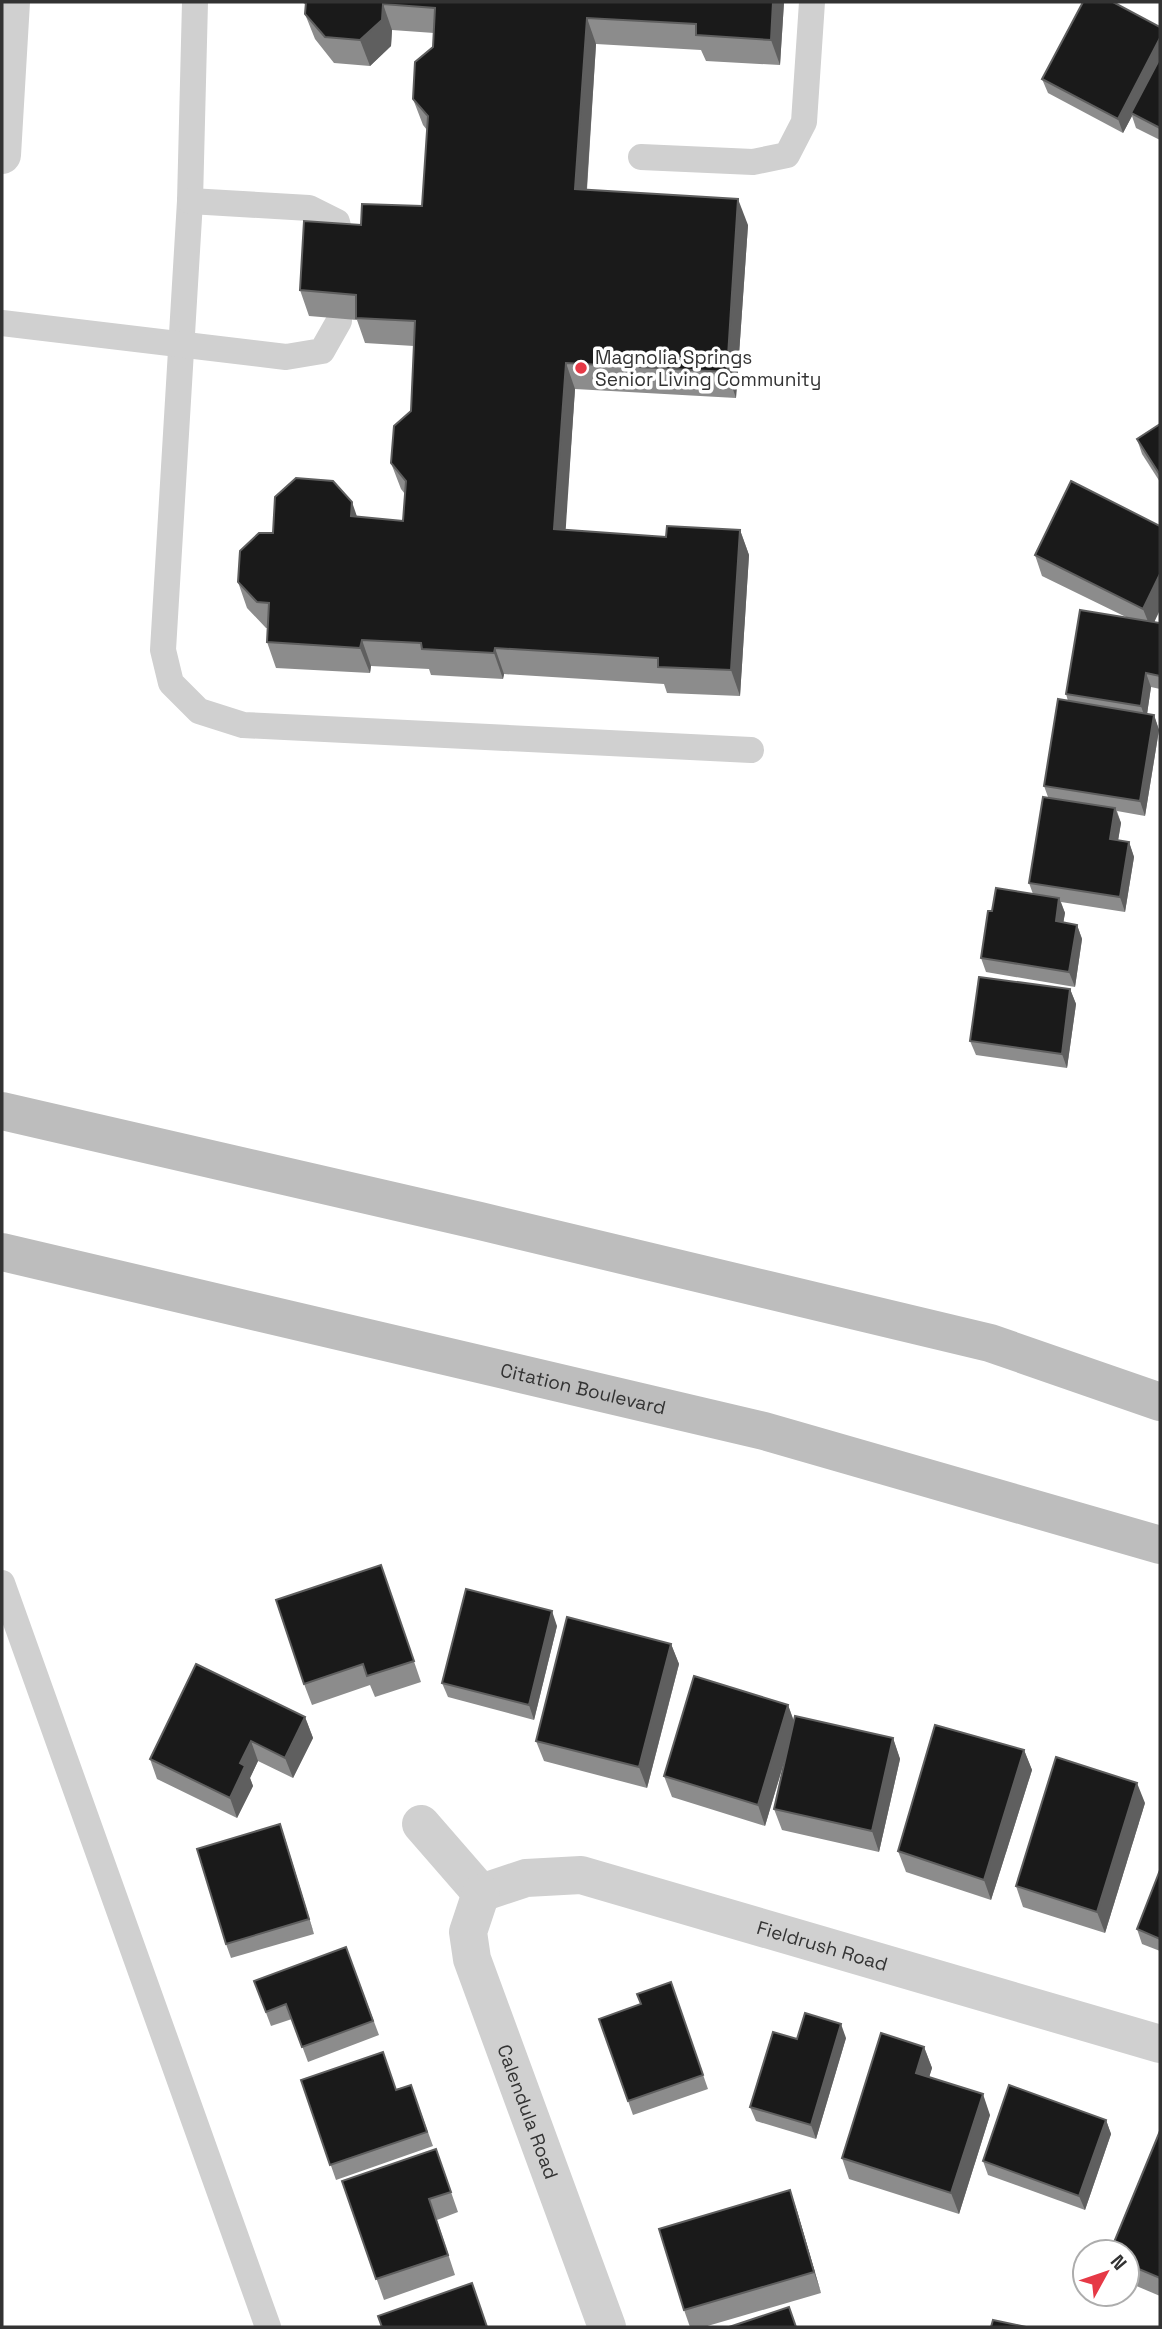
<svg xmlns="http://www.w3.org/2000/svg" width="1162" height="2329" font-family="'Space Grotesk',sans-serif">
  <style>
    .lines { fill: none; stroke-linecap: round; stroke-linejoin: round }
    .lane { stroke: #d0d0d0; stroke-width: 26 }
    .street { stroke: #d0d0d0; stroke-width: 38 }
    .secondary { stroke: #bdbdbd; stroke-width: 38 }
    .wall { fill: #8c8c8c }
    .shaded-wall { fill: #5f5f5f }
    .building { fill: #1a1a1a; stroke: #5f5f5f; stroke-width: 2 }
    .poi-dot { fill: #e63946; stroke: #fff; stroke-width: 2.5 }
    .labels { text-anchor: middle; dominant-baseline: central; stroke-width: 7; stroke-linejoin: round; paint-order: stroke }
    .poi-label { font-size: 19px; fill: #333; stroke: #fff; text-anchor: start }
    .street-label { font-size: 19px; fill: #333; stroke: #fff }
  </style>
  <rect width="100%" height="100%" fill="#fff"/>
  <g class="lines">
    <!-- lane -->
    <g class="lane">
      <polyline points="195,2 190,201 163,650 171,683 199,711 243,725 751,750"/>
      <polyline points="641,157 753,162 787,155 804,122 812,2"/>
      <polyline points="190,201 309,208 337,222 343,250"/>
      <polyline points="2,323 286,357 322,351 339,321"/>
      <polyline points="2,1583 268,2327"/>
    </g>
    <!-- street -->
    <g class="street">
      <polyline points="2,155 11,2"/>
      <polyline points="421,1824 481,1893"/>
      <path id="s1" d="M481 1893 526 1878 581 1875 1160 2044"/>
      <path id="s2" d="M481 1893 468 1932 472 1959 607 2327"/>
    </g>
    <!-- secondary -->
    <g class="secondary">
      <polyline points="2,1111 480,1221 990,1343 1160,1402"/>
      <path id="s3" d="M2 1252 764 1431 1160 1545"/>
    </g>
  </g>
  <!-- wall -->
  <g class="wall">
    <polygon points="302,2 784,2 780,65 706,61 701,50 596,44 587,190 748,225 736,398 575,389 565,530 666,537 740,530 749,555 740,696 667,693 664,684 504,674 503,679 431,675 429,669 371,666 370,673 276,668 267,642 268,628 266,628 247,608 238,582 273,533 357,517 403,521 405,494 401,489 391,463 411,411 414,346 365,343 357,320 309,316 300,290 361,225 422,206 427,130 423,125 413,99 433,47 434,33 392,30 391,46 370,66 334,63 315,39 305,14 306,5"/>
    <polygon points="1160,27 1160,140 1136,128 1132,116 1123,133 1048,93 1042,79"/>
    <polygon points="1160,424 1160,482 1142,454 1137,439"/>
    <polygon points="1071,481 1155,622 1160,623 1160,689 1151,687 1147,714 1154,715 1159,730 1145,816 1117,811 1121,823 1118,840 1129,842 1134,857 1125,912 1061,902 1065,913 1063,923 1077,925 1082,939 1075,987 986,972 981,958 992,911 1033,894 1029,883 1048,797 1044,786 1068,701 1066,694 1126,617 1042,576 1035,555"/>
    <polygon points="1070,989 1076,1004 1067,1068 976,1055 970,1041"/>
    <polygon points="388,1585 421,1682 375,1697 370,1685 312,1705 304,1684"/>
    <polygon points="557,1626 534,1720 448,1697 442,1683"/>
    <polygon points="671,1644 679,1664 647,1788 544,1761 536,1741"/>
    <polygon points="788,1705 794,1721 893,1738 900,1759 879,1852 782,1830 774,1809 786,1756 765,1826 672,1797 664,1776"/>
    <polygon points="305,1717 313,1738 293,1778 258,1761 250,1778 253,1786 237,1818 157,1779 150,1759"/>
    <polygon points="1024,1750 1032,1770 991,1900 906,1872 898,1851"/>
    <polygon points="1145,1803 1105,1933 1023,1907 1016,1886"/>
    <polygon points="285,1839 314,1934 231,1958 226,1944"/>
    <polygon points="1160,1870 1160,1951 1142,1944 1137,1929"/>
    <polygon points="346,1947 379,2035 308,2062 292,2019 271,2026 254,1981"/>
    <polygon points="671,1982 708,2089 633,2115 599,2019 641,2004"/>
    <polygon points="846,2038 816,2139 756,2121 750,2107 797,2039"/>
    <polygon points="924,2047 932,2068 929,2077 990,2115 959,2214 849,2179 842,2158"/>
    <polygon points="301,2080 396,2089 411,2085 433,2146 336,2180"/>
    <polygon points="1106,2120 1111,2134 1085,2210 988,2175 983,2161"/>
    <polygon points="1160,2131 1160,2296 1127,2282 1127,2252"/>
    <polygon points="436,2149 458,2212 437,2220 455,2275 384,2300 342,2181"/>
    <polygon points="797,2211 821,2293 704,2327 690,2327 684,2310"/>
  </g>
  <!-- shaded-wall -->
  <g class="shaded-wall">
    <polygon points="773,2 784,2 780,65 771,40"/>
    <polygon points="383,4 392,30 391,46 370,66 360,40"/>
    <polygon points="587,18 596,44 585,215 575,189"/>
    <polygon points="1160,38 1160,63 1131,113 1132,116 1123,133 1118,119"/>
    <polygon points="738,199 748,225 736,398 727,372"/>
    <polygon points="566,363 575,389 564,555 554,529"/>
    <polygon points="352,502 361,528 351,516"/>
    <polygon points="740,530 749,555 740,696 731,670"/>
    <polygon points="1160,574 1160,610 1151,629 1143,609"/>
    <polygon points="362,640 371,666 370,673 360,648"/>
    <polygon points="495,648 504,674 503,679 494,653"/>
    <polygon points="1146,673 1151,687 1146,721 1141,706"/>
    <polygon points="1154,715 1159,730 1145,816 1140,801"/>
    <polygon points="1115,808 1121,823 1116,853 1110,839"/>
    <polygon points="1129,842 1134,857 1125,912 1120,897"/>
    <polygon points="1059,898 1065,913 1061,936 1056,921"/>
    <polygon points="1077,925 1082,939 1075,987 1069,972"/>
    <polygon points="1070,989 1076,1004 1067,1068 1062,1054"/>
    <polygon points="552,1611 557,1626 534,1720 529,1705"/>
    <polygon points="671,1644 679,1664 647,1788 639,1767"/>
    <polygon points="788,1705 795,1725 765,1826 758,1805"/>
    <polygon points="305,1717 313,1738 293,1778 285,1758"/>
    <polygon points="893,1738 900,1759 879,1852 872,1831"/>
    <polygon points="251,1741 258,1761 250,1778 253,1786 237,1818 230,1798 240,1763"/>
    <polygon points="1024,1750 1032,1770 991,1900 984,1880"/>
    <polygon points="1137,1783 1145,1803 1105,1933 1097,1912"/>
    <polygon points="280,1824 285,1839 314,1934 309,1919"/>
    <polygon points="841,2024 846,2038 816,2139 811,2125"/>
    <polygon points="924,2047 932,2068 924,2094 916,2073"/>
    <polygon points="983,2094 990,2115 959,2214 951,2193"/>
    <polygon points="1106,2120 1111,2134 1085,2210 1079,2196"/>
    <polygon points="790,2190 797,2211 821,2293 814,2272"/>
  </g>
  <!-- building -->
  <g class="building">
    <polygon points="306,2 773,2 771,40 696,35 696,24 587,18 575,189 738,199 727,372 566,363 554,529 666,537 667,526 740,530 731,670 658,667 658,658 495,648 494,653 422,649 421,643 362,640 360,648 267,642 269,603 257,602 238,582 240,551 259,533 273,533 275,497 296,478 333,481 352,502 351,516 403,521 406,481 391,463 394,426 411,411 415,321 356,318 356,295 300,290 304,221 361,225 362,204 422,206 428,116 413,99 415,62 433,47 435,8 383,4 382,20 360,40 325,37 305,14"/>
    <polygon points="1083,2 1113,2 1160,27 1160,38 1118,119 1042,79"/>
    <polygon points="1160,58 1160,128 1131,113"/>
    <polygon points="1160,424 1160,475 1137,439"/>
    <polygon points="1071,481 1160,526 1160,574 1143,609 1035,555"/>
    <polygon points="1080,610 1160,623 1160,676 1146,673 1141,706 1066,694"/>
    <polygon points="1058,699 1154,715 1140,801 1044,786"/>
    <polygon points="1043,797 1115,808 1110,839 1129,842 1120,897 1029,883"/>
    <polygon points="996,888 1059,898 1056,921 1077,925 1069,972 981,958 988,911 992,911"/>
    <polygon points="979,977 1070,989 1062,1054 970,1041"/>
    <polygon points="381,1565 414,1661 367,1676 363,1664 304,1684 276,1600"/>
    <polygon points="466,1589 552,1611 529,1705 442,1683"/>
    <polygon points="567,1617 671,1644 639,1767 536,1741"/>
    <polygon points="196,1664 305,1717 285,1758 251,1741 240,1763 245,1766 230,1798 150,1759"/>
    <polygon points="694,1676 788,1705 758,1805 664,1776"/>
    <polygon points="795,1716 893,1738 872,1831 774,1809"/>
    <polygon points="935,1725 1024,1750 984,1880 898,1851"/>
    <polygon points="1056,1757 1137,1783 1097,1912 1016,1886"/>
    <polygon points="280,1824 309,1919 226,1944 197,1849"/>
    <polygon points="1160,1870 1160,1939 1137,1929"/>
    <polygon points="346,1947 373,2021 302,2047 286,2004 266,2012 254,1981"/>
    <polygon points="671,1982 703,2075 628,2101 599,2019 641,2004 637,1994"/>
    <polygon points="805,2013 841,2024 811,2125 750,2107 773,2032 797,2039"/>
    <polygon points="881,2033 924,2047 916,2073 983,2094 951,2193 842,2158"/>
    <polygon points="383,2052 396,2090 411,2085 427,2132 330,2165 301,2080"/>
    <polygon points="1009,2085 1106,2120 1079,2196 983,2161"/>
    <polygon points="1160,2131 1160,2278 1127,2264 1127,2252 1110,2252"/>
    <polygon points="436,2149 451,2192 429,2199 448,2255 376,2279 342,2181"/>
    <polygon points="790,2190 814,2272 684,2310 659,2229"/>
    <polygon points="472,2283 487,2327 382,2327 378,2316"/>
    <polygon points="789,2307 796,2327 729,2327"/>
    <polygon points="993,2320 1026,2327 991,2327"/>
  </g>
  <!-- markers -->
  <circle class="poi-dot" cx="581" cy="368" r="7"/>
  <g class="labels">
    <!-- poi labels -->
    <g class="poi-label">
      <text x="595" y="357">Magnolia Springs<tspan x="595" dy="22">Senior Living Community</tspan></text>
    </g>
    <!-- street labels -->
    <g class="street-label">
      <text stroke="none"><textPath href="#s3" startOffset="597">Citation Boulevard</textPath></text>
      <text stroke="none"><textPath href="#s1" startOffset="354">Fieldrush Road</textPath></text>
      <text stroke="none"><textPath href="#s2" startOffset="231">Calendula Road</textPath></text>
    </g>
  </g>
  <!-- border -->
  <rect width="1162" height="2329" fill="none" stroke="#333333" stroke-width="7"/>
  <!-- north arrow -->
  <g transform="translate(1106 2273) rotate(50)"><circle r="33" fill="#ffffff" stroke="#adadad" stroke-width="2"/>
  <path d="M0-5L12 26L0 18L-12 26Z" fill="#e63946"/>
  <text y="-10" font-size="19" font-weight="bold" text-anchor="middle" fill="#333333">N</text>
  </g>
</svg>
